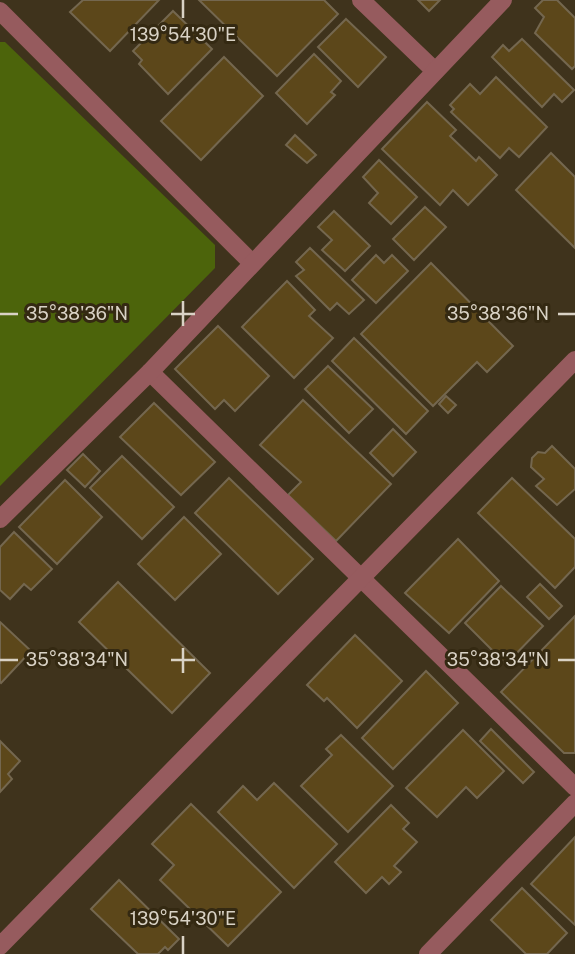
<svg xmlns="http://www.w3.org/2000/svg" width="575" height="954" font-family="'Public Sans',sans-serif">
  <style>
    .green { fill: #4c640b }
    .building { fill: #5c471a; stroke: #74674f; stroke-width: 2 }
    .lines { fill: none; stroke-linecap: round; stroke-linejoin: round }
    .minor { stroke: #965b5e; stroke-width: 18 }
    .ticks { fill: none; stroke: #d9d2c5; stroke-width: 2.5 }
    .ticks-label { font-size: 18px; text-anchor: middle; fill: #d9d2c5; stroke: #342912; stroke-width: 6; stroke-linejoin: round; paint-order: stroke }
  </style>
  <rect width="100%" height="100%" fill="#3f331c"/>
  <!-- green -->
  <polygon class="green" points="0,42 5,42 215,245 215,268 0,486"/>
  <!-- building -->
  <g class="building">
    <polygon points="83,0 159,0 110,51 70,12"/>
    <polygon points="199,0 324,0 338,14 277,76"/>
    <polygon points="418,0 440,0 429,11"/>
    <polygon points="543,0 557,0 575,18 575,66 572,69 535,33 544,17 535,8"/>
    <polygon points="173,11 212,49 168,94 139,64 142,60 133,51"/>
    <polygon points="346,19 386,57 358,87 318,47"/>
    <polygon points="522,39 574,90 562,102 554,94 542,107 492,57 503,45 509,51"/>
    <polygon points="314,54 341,81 331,92 335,95 307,124 276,93"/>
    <polygon points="224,57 263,96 201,160 161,121"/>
    <polygon points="496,77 547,127 519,157 509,148 500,158 451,112 454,109 450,105 470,84 480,94"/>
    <polygon points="427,102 456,130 450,136 476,161 479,157 497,175 468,205 453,190 440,205 382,149"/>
    <polygon points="295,135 316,155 307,163 286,145"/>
    <polygon points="551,153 575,177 575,248 516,190"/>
    <polygon points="379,160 417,197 391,224 369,203 378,193 363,177"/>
    <polygon points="425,207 446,227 414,260 393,239"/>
    <polygon points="334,211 370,246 345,271 322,250 332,240 318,227"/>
    <polygon points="310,248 364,300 349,314 337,303 330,310 296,276 304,270 296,262"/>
    <polygon points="376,255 384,263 392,255 408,271 376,303 352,280"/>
    <polygon points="431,263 513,346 487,372 477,362 433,406 361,334"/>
    <polygon points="287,281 315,310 309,316 333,338 294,378 242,327"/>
    <polygon points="218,326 269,376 235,411 224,400 215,409 175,369"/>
    <polygon points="354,338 428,411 406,434 332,361"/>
    <polygon points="328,366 373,409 349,433 305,389"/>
    <polygon points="446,396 456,405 448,413 439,404"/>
    <polygon points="303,400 391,484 336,541 288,495 301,482 260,445"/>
    <polygon points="154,403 215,462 181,495 120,437"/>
    <polygon points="393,429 416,452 393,476 370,453"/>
    <polygon points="552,446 575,469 575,489 557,505 536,486 544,479 531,467 532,458 538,452 545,453"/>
    <polygon points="83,454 100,471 85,487 67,470"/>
    <polygon points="122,456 174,507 142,539 90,488"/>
    <polygon points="229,478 313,559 278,594 195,513"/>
    <polygon points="512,478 575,539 575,567 555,588 478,513"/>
    <polygon points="65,480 102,517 57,564 19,527"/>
    <polygon points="184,517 221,554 175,600 138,564"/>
    <polygon points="14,532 52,569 31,590 24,584 10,599 0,590 0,547"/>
    <polygon points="458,539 499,581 449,633 405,593"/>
    <polygon points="118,582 210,673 172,713 79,622"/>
    <polygon points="540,584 562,606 549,619 527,597"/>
    <polygon points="501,586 543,626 506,664 465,623"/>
    <polygon points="575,616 575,753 564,753 501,692"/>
    <polygon points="0,622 31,651 1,683 0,682"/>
    <polygon points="355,635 402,681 357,728 327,698 324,701 307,685"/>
    <polygon points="426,671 458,703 393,769 362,738"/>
    <polygon points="491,729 534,772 523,783 480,741"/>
    <polygon points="463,730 504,771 477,798 466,787 437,817 406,788"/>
    <polygon points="341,735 393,786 348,832 301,786 332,755 326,749"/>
    <polygon points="0,741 20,761 8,774 12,779 0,792"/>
    <polygon points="274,783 337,844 294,888 218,812 243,786 257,800"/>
    <polygon points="191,804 281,892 228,946 160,880 174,865 152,844"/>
    <polygon points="391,805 409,823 403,829 417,842 394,866 401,872 389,884 382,877 366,893 335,862"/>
    <polygon points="575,837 575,925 531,884"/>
    <polygon points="119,880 179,939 168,950 165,947 158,954 138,954 91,909"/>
    <polygon points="522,888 567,933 547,954 526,954 491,920"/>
  </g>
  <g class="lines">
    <!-- minor -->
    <g class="minor">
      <polyline points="361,0 435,71"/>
      <polyline points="0,11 252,263"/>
      <polyline points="150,372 575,787"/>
      <polyline points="0,519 150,372 503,0"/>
      <polyline points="0,946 575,360"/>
      <polyline points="428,954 575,803"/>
    </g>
  </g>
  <!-- ticks -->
  <path class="ticks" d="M183 0V18M183 301V326M0 314H18M171 314H195M558 314H575M183 648V673M0 660H18M171 660H195M558 660H575M183 936V954"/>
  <g class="ticks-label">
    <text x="183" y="41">139°54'30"E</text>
    <text x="77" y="320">35°38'36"N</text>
    <text x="498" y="320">35°38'36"N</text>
    <text x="77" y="666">35°38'34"N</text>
    <text x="498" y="666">35°38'34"N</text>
    <text x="183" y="925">139°54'30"E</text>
  </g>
</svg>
